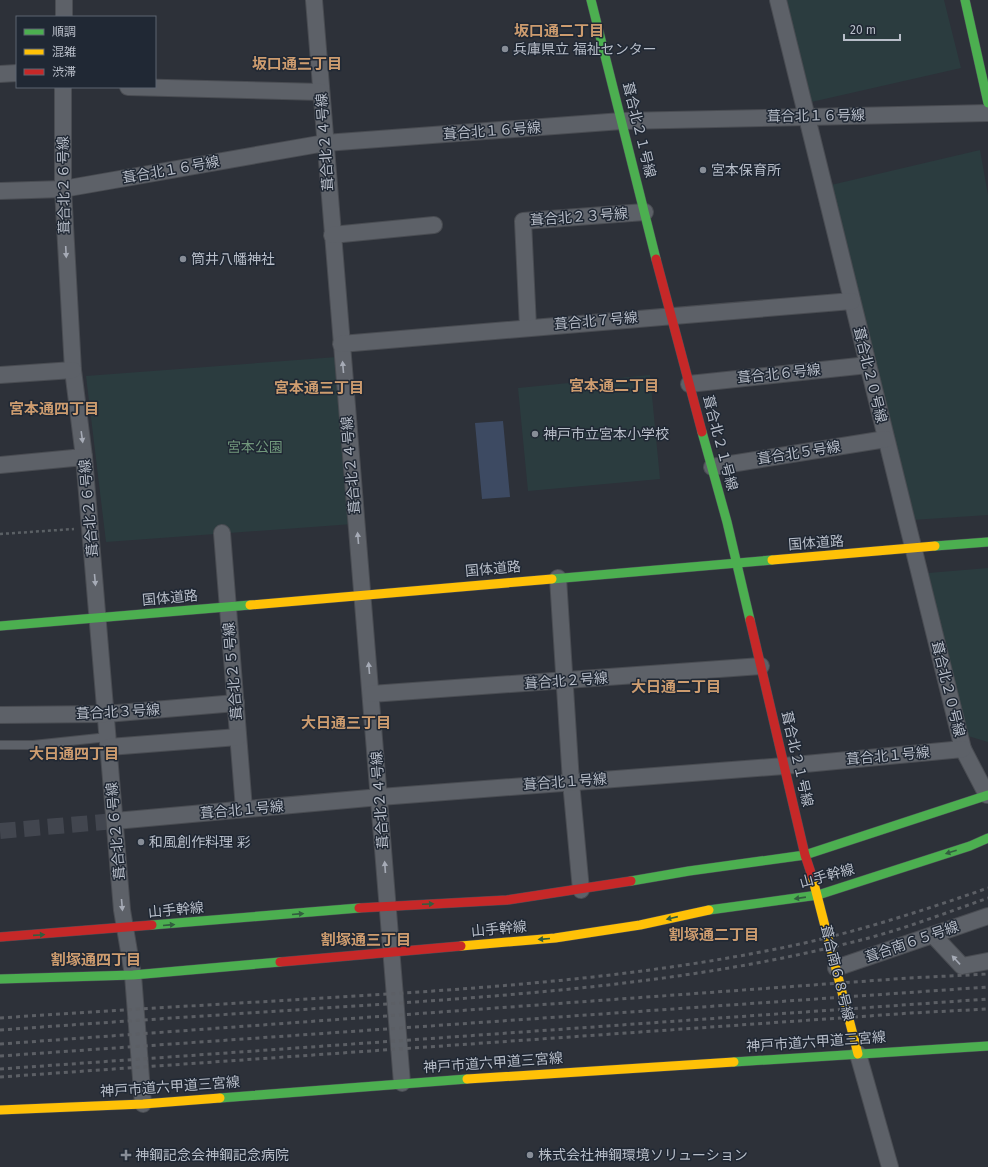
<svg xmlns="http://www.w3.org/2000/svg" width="988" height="1167" font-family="'Fira Sans','Noto Sans JP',sans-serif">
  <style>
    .green { fill: #2b3c3f }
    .water { fill: #3d4a62 }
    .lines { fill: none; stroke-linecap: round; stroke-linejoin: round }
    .street-tunnel { stroke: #42464f; stroke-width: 16; stroke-dasharray: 16 8; stroke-linecap: butt }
    .lane-casing { stroke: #494c52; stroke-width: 10 }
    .street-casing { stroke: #494c52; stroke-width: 18 }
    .fast-casing { stroke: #4b4e56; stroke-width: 10 }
    .slow-casing { stroke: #4b4e56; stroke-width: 10 }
    .jam-casing { stroke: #4b4e56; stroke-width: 10 }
    .path { stroke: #5b6065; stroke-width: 2.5; stroke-dasharray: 3 3; stroke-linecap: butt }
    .lane { stroke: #5d6168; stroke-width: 8 }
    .street { stroke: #5d6168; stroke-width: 16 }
    .fast { stroke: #4caf50; stroke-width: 9 }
    .slow { stroke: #ffc107; stroke-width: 9 }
    .jam { stroke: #c62828; stroke-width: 9 }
    .rail { stroke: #5c5f65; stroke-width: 3; stroke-dasharray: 4 4; stroke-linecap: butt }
    .oneway { fill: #a6abb6 }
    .oneway2 { fill: #325e3f }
    .poi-dot { fill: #878d97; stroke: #202834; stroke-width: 1.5 }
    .labels { text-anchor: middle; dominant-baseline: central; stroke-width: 3; stroke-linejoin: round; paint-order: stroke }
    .poi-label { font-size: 14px; fill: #b8bec9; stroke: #202834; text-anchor: start }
    .street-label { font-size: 14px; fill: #b8bec9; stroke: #202834 }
    .park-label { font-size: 14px; fill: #71987c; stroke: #202834 }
    .neighbourhood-label { font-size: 15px; font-weight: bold; fill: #cd9c6f; stroke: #202834 }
  </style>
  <rect width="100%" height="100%" fill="#2d3139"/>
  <!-- green -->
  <g class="green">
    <polygon points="786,0 944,0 961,68 807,103"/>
    <polygon points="980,150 988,195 988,515 912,520 831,185"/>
    <polygon points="337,357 353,524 106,542 86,376"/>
    <polygon points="650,375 660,479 528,491 518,388"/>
    <polygon points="988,568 988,742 968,736 928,573"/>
  </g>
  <!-- water -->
  <polygon class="water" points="503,421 510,497 482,499 475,423"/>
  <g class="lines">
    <!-- street-tunnel -->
    <polyline class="street-tunnel" points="0,831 115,821"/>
    <defs>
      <polyline id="lane" points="0,745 33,745 108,737"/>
      <g id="street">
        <polyline points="314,0 402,1083"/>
        <polyline points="778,0 963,749 987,795"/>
        <polyline points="64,17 64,0"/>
        <polyline points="0,74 17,73"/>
        <polyline points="63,87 63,189 73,370 84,457 122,910 133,975 143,1104"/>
        <polyline points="128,87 321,92"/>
        <polyline points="0,191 63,189 325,143 622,121 988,113"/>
        <polyline points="332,235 434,225"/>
        <polyline points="528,327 523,221 645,212"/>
        <polyline points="341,344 852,301"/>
        <polyline points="0,375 73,370"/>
        <polyline points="689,384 868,365"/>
        <polyline points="0,465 84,457"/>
        <polyline points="712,467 886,439"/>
        <polyline points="222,533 244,809"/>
        <polyline points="558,578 571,782 581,890"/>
        <polyline points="371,694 761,666"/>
        <polyline points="0,715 106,714 236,703"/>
        <polyline points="109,747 238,737"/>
        <polyline points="115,821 380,797 784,766 963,749"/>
        <polyline points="933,935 962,966 988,961"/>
        <polyline points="836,968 988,916"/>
        <polyline points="858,1054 890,1167"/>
      </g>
      <g id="fast">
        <polyline points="591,0 656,259"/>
        <polyline points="965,0 988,103"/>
        <polyline points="702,432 727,522 750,620"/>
        <polyline points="935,546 988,542"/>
        <polyline points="552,579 772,560"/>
        <polyline points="0,626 250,605"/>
        <polyline points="631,881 689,871 805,855 988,795"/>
        <polyline points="709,910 818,895 970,846 988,838"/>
        <polyline points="152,925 359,908"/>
        <polyline points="0,979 133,975 280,962"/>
        <polyline points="734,1062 988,1046"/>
        <polyline points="220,1098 467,1079"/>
      </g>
      <g id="slow">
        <polyline points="772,560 935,546"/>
        <polyline points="250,605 552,579"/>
        <polyline points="812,876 858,1054"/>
        <polyline points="461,946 555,938 640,925 709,910"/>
        <polyline points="467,1079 734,1062"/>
        <polyline points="0,1110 143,1104 220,1098"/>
      </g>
      <g id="jam">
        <polyline points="656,259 702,432"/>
        <polyline points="750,620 805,855 812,876"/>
        <polyline points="359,908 507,900 631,881"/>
        <polyline points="0,937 152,925"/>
        <polyline points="280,962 461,946"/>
      </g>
    </defs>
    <!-- lane casing -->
    <use href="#lane" class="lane-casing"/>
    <!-- street casing -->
    <use href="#street" class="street-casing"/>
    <!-- fast casing -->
    <use href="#fast" class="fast-casing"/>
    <!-- slow casing -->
    <use href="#slow" class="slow-casing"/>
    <!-- jam casing -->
    <use href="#jam" class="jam-casing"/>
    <!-- path -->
    <polyline class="path" points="0,534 74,529"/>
    <!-- lane -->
    <use href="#lane" class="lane"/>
    <!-- street -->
    <use href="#street" class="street"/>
    <!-- fast -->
    <use href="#fast" class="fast"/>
    <!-- slow -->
    <use href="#slow" class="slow"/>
    <!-- jam -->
    <use href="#jam" class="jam"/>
    <!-- rail -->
    <g class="rail">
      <path d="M0 1018C114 1010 227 1004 341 997 487 988 632 978 776 949 848 935 919 912 988 888"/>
      <path d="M0 1030C124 1021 248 1013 371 1005 532 994 693 982 849 943 896 932 943 914 988 898"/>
      <polyline points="0,1044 909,978 988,974"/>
      <polyline points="0,1056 988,987"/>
      <polyline points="0,1069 988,999"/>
      <polyline points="0,1077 911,1013 988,1009"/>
    </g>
  </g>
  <!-- one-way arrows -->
  <defs><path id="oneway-solid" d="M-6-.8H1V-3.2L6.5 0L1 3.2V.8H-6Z"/></defs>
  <g class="oneway">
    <use href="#oneway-solid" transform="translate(66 252) rotate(87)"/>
    <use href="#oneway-solid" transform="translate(343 367) rotate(-95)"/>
    <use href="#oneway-solid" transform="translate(82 437) rotate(82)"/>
    <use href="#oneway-solid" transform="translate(358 538) rotate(-95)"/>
    <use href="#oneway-solid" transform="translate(95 580) rotate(85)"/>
    <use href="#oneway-solid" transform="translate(369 668) rotate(-95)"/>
    <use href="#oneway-solid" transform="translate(385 867) rotate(-94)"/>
    <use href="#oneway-solid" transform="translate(122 905) rotate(85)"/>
    <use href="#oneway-solid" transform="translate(956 960) rotate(-133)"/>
  </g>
  <g class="oneway2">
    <use href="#oneway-solid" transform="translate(951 852) rotate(162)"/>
    <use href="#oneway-solid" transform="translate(800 898) rotate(172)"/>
    <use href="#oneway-solid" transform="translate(428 904) rotate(-3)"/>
    <use href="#oneway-solid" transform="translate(298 914) rotate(-5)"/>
    <use href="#oneway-solid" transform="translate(672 918) rotate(167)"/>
    <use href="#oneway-solid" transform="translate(169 925) rotate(-5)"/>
    <use href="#oneway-solid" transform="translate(39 935) rotate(-4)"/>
    <use href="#oneway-solid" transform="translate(544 939) rotate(175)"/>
  </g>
  <!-- markers -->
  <g class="poi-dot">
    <circle cx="505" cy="49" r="4"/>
    <circle cx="703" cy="170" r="4"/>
    <circle cx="183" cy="259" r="4"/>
    <circle cx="535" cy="434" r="4"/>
    <circle cx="141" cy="842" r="4"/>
    <path d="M124 1149h4v4h4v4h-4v4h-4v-4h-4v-4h4z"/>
    <circle cx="530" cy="1155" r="4"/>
  </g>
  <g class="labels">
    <!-- poi labels -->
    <g class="poi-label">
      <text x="513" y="49">兵庫県立 福祉センター</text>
      <text x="711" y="170">宮本保育所</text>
      <text x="191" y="259">筒井八幡神社</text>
      <text x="543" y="434">神戸市立宮本小学校</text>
      <text x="149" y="842">和風創作料理 彩</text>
      <text x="135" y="1155">神鋼記念会神鋼記念病院</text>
      <text x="538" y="1155">株式会社神鋼環境ソリューション</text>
    </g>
    <!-- street labels -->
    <g class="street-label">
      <text transform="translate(816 116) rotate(-1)">葺合北１６号線</text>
      <text transform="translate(639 130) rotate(76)">葺合北２１号線</text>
      <text transform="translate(492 131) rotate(-4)">葺合北１６号線</text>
      <text transform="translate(325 142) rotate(-94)">葺合北２４号線</text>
      <text transform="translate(171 170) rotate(-10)">葺合北１６号線</text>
      <text transform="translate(64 185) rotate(-91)">葺合北２６号線</text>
      <text transform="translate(579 217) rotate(-4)">葺合北２３号線</text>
      <text transform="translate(596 321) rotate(-5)">葺合北７号線</text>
      <text transform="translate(779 374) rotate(-6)">葺合北６号線</text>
      <text transform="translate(870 375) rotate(76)">葺合北２０号線</text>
      <text transform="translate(720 443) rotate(75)">葺合北２１号線</text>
      <text transform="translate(799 453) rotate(-9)">葺合北５号線</text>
      <text transform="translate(351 465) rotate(-95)">葺合北２４号線</text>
      <text transform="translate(89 508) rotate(-95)">葺合北２６号線</text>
      <text transform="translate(816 543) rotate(-4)">国体道路</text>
      <text transform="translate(493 569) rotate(-5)">国体道路</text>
      <text transform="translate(170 598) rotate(-5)">国体道路</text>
      <text transform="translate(233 671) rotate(-95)">葺合北２５号線</text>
      <text transform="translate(566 681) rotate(-4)">葺合北２号線</text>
      <text transform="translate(948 689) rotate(76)">葺合北２０号線</text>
      <text transform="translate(118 712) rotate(-3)">葺合北３号線</text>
      <text transform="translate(888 756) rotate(-5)">葺合北１号線</text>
      <text transform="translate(797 759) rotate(77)">葺合北２１号線</text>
      <text transform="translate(565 782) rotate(-4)">葺合北１号線</text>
      <text transform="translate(380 800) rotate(-94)">葺合北２４号線</text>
      <text transform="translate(242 810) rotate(-5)">葺合北１号線</text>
      <text transform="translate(116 831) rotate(-95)">葺合北２６号線</text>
      <text transform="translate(827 876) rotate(-15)">山手幹線</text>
      <text transform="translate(176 910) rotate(-5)">山手幹線</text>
      <text transform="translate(499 929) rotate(-5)">山手幹線</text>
      <text transform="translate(912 942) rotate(-19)">葺合南６５号線</text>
      <text transform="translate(837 973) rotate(76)">葺合南６８号線</text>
      <text transform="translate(816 1042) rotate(-4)">神戸市道六甲道三宮線</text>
      <text transform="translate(493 1063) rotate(-4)">神戸市道六甲道三宮線</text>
      <text transform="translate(170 1087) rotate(-4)">神戸市道六甲道三宮線</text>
    </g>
    <!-- park labels -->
    <g class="park-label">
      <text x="255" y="447">宮本公園</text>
    </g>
    <!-- neighbourhood labels -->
    <g class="neighbourhood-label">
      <text x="559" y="31">坂口通二丁目</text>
      <text x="297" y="64">坂口通三丁目</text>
      <text x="614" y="386">宮本通二丁目</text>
      <text x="319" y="388">宮本通三丁目</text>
      <text x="54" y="409">宮本通四丁目</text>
      <text x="676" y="687">大日通二丁目</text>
      <text x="346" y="723">大日通三丁目</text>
      <text x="74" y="754">大日通四丁目</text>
      <text x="714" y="935">割塚通二丁目</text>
      <text x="366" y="940">割塚通三丁目</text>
      <text x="96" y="960">割塚通四丁目</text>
    </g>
  </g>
  <!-- legend -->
  <rect x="16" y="16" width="140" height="72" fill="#202834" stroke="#5d6470"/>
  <rect x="24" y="29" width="20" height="6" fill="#4caf50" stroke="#5d6470"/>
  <text x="52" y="36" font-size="12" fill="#b8bec9">順調</text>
  <rect x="24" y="49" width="20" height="6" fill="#ffc107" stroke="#5d6470"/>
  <text x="52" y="56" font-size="12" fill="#b8bec9">混雑</text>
  <rect x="24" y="69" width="20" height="6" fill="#c62828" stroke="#5d6470"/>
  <text x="52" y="76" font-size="12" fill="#b8bec9">渋滞</text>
  <!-- scale -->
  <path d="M844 34v6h56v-6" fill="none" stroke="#b8bec9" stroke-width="2"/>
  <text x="850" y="34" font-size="12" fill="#b8bec9" stroke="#202834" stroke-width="3" paint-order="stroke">20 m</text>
</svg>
